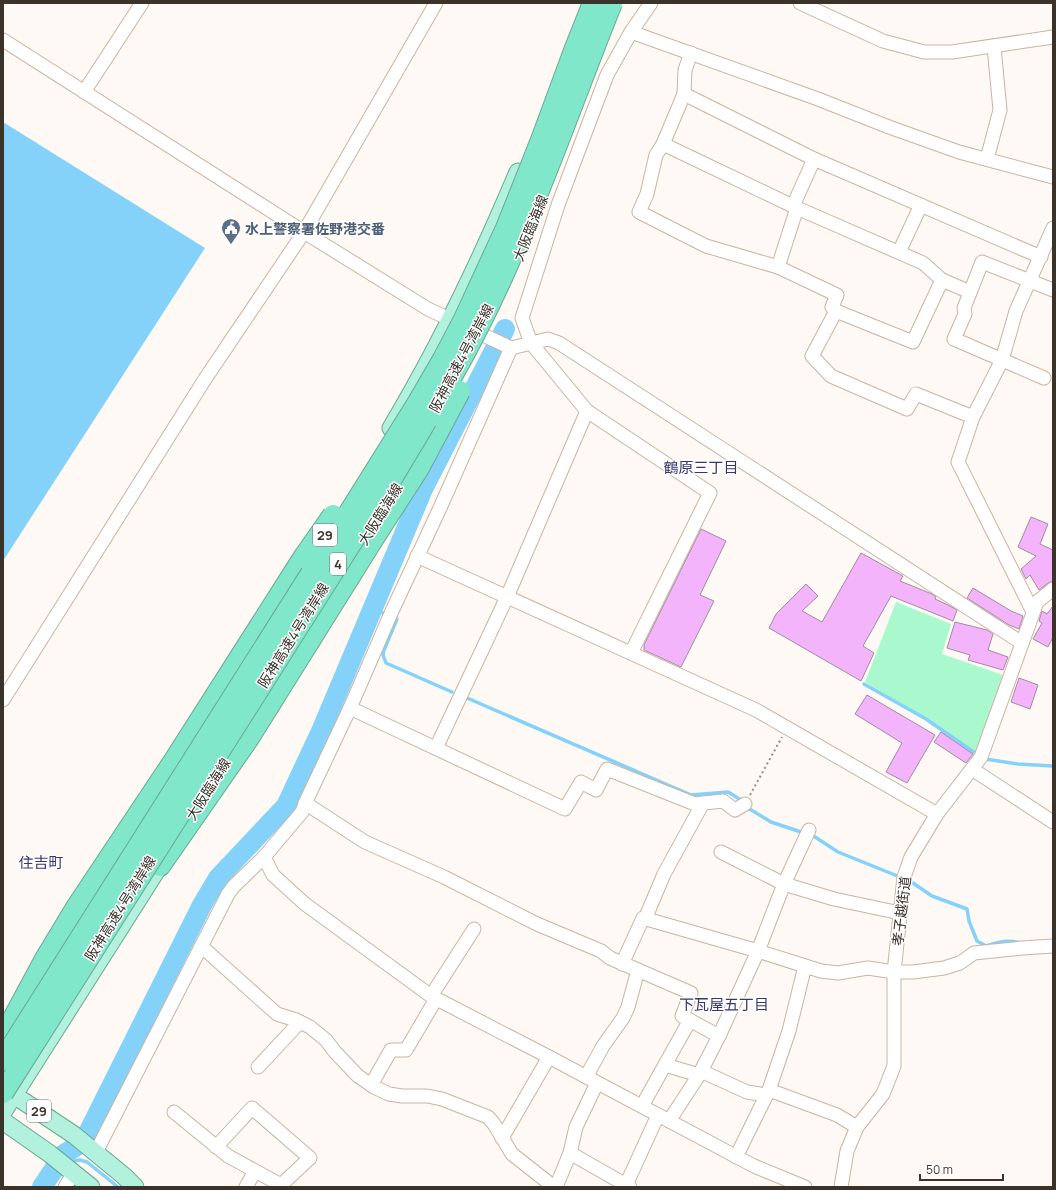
<svg xmlns="http://www.w3.org/2000/svg" width="1056" height="1190" font-family="Manrope,'Noto Sans JP',sans-serif">
  <style>
    .green { fill: #aaf8cd }
    .water { fill: #84d2fa }
    .lines { fill: none; stroke-linecap: round; stroke-linejoin: round }
    .stream { stroke: #84d2fa; stroke-width: 3.5 }
    .river { stroke: #84d2fa; stroke-width: 20 }
    .building { fill: #f4b4fc; stroke: #9f8ca1 }
    .minor-casing { stroke: #cbb3a0; stroke-width: 15 }
    .major-casing { stroke: #68a892; stroke-width: 19 }
    .highway-casing { stroke: #68a892; stroke-width: 22 }
    .path { stroke: #948c86; stroke-width: 2; stroke-dasharray: 2 3; stroke-linecap: butt }
    .minor { stroke: #fff; stroke-width: 13 }
    .major { stroke: #b3f1df; stroke-width: 17 }
    .highway { stroke: #80e7ca; stroke-width: 20 }
    .highway-bridge-casing { stroke: #68a892; stroke-width: 22; stroke-linecap: butt }
    .highway-bridge { stroke: #80e7ca; stroke-width: 20 }
    .labels { text-anchor: middle; dominant-baseline: central; stroke-width: 3; stroke-linejoin: round; paint-order: stroke }
    .shield { fill: #fff; stroke: #76706a; stroke-width: 1 }
    .shield-label { font-size: 13px; font-weight: bold; fill: #3b322a }
    .service-label { font-size: 14px; font-weight: bold; fill: #4e5e75; stroke: #fff; text-anchor: start }
    .street-label { font-size: 14px; fill: #3b322a; stroke: #fff }
    .neighbourhood-label { font-size: 15px; fill: #363772; stroke: #fff }
  </style>
  <rect width="100%" height="100%" fill="#fef9f5"/>
  <!-- green -->
  <polygon class="green" points="896,602 951,624 942,654 1003,675 978,754 932,722 865,682"/>
  <!-- water -->
  <polygon class="water" points="3,122 205,248 3,561"/>
  <g class="lines">
    <!-- stream -->
    <g class="stream">
      <polyline points="373,608 385,614"/>
      <polyline points="397,619 384,650 383,655 386,663 452,692"/>
      <polyline points="864,684 926,719 978,755"/>
      <polyline points="467,698 691,795 728,792 741,800"/>
      <polyline points="985,759 1018,764 1053,766"/>
      <polyline points="748,808 771,822 804,833"/>
      <polyline points="812,835 838,852 900,877"/>
      <path d="M910 881 932 896 967 909 969 921 977 941 986 946C997 942 1009 939 1020 943"/>
      <polyline points="68,1162 80,1160 87,1162 118,1187"/>
      <polyline points="47,1179 60,1168"/>
    </g>
    <!-- river -->
    <polyline class="river" points="42,1187 64,1154 77,1146 88,1133 202,905 218,878 286,806 322,729 423,489 505,329"/>
  </g>
  <!-- building -->
  <g class="building">
    <polygon points="1031,517 1048,524 1040,544 1053,550 1053,581 1048,583 1039,590 1030,575 1026,579 1021,569 1036,556 1018,547"/>
    <polygon points="701,529 726,541 700,595 714,601 681,667 644,650 644,645"/>
    <polygon points="861,553 903,576 900,581 932,594 936,597 935,599 948,605 957,610 953,621 891,596 863,646 874,653 861,681 769,628 776,614 806,584 818,596 802,611 822,622"/>
    <polygon points="973,588 1011,611 1023,616 1019,629 1009,625 967,598"/>
    <polygon points="1053,606 1053,637 1048,647 1033,639 1042,623 1039,621 1042,611 1047,614"/>
    <polygon points="955,622 987,630 993,634 988,650 1008,657 1003,670 968,660 970,655 947,648"/>
    <polygon points="1019,678 1038,685 1030,709 1011,702"/>
    <polygon points="867,695 935,735 907,783 886,772 902,743 855,714"/>
    <polygon points="941,732 973,754 966,763 934,742"/>
  </g>
  <g class="lines">
    <defs>
      <g id="minor">
        <polyline points="800,3 883,41 924,52 952,52 1053,37"/>
        <polyline points="631,32 818,99 889,127 959,152 1053,177"/>
        <polyline points="3,40 304,232 428,309 511,348 548,339 559,343 1022,643"/>
        <polyline points="691,53 685,70 684,94 663,144 656,155 647,194 639,212 706,246 778,267 837,295 832,307 836,311 812,356 831,376 907,409 916,394 973,417"/>
        <polyline points="84,92 142,3"/>
        <polyline points="684,94 814,159 1041,257"/>
        <polyline points="663,144 797,208 923,263 942,280 913,342 836,311"/>
        <polyline points="987,159 1000,110 994,47"/>
        <polyline points="793,206 814,159"/>
        <polyline points="899,252 921,205"/>
        <polyline points="778,267 797,208"/>
        <polyline points="942,280 970,292"/>
        <polyline points="1044,378 954,339 965,314 964,308 982,262 1053,290"/>
        <polyline points="417,556 756,710 937,814"/>
        <polyline points="1033,612 958,462 973,417 1002,360 1016,311 1053,228"/>
        <polyline points="631,653 710,493 587,411 531,343 522,318 558,205 607,75 631,32 651,3"/>
        <polyline points="3,700 205,379 304,232 436,3"/>
        <polyline points="350,708 565,809 581,782 596,790 607,769 695,804 723,801 735,810 745,804"/>
        <polyline points="436,748 507,597 587,411"/>
        <polyline points="972,769 1053,822"/>
        <polyline points="305,803 365,842 444,877 537,924 601,951 610,958 691,993 682,1016 719,1036"/>
        <polyline points="721,852 784,884 834,899 900,913"/>
        <polyline points="264,857 273,875 305,904 431,996 549,1057 754,1166 805,1187"/>
        <polyline points="645,919 664,874 703,803"/>
        <polyline points="201,946 277,1014 296,1020 310,1027 326,1040 335,1052 358,1076 374,1087 389,1094 402,1096 427,1096 442,1099 488,1117 494,1124 512,1154 554,1187"/>
        <polyline points="622,964 643,918 758,951 821,971 838,973 868,968 894,972 913,972 944,968 960,963 974,953 1022,948 1053,946"/>
        <polyline points="431,996 474,929"/>
        <polyline points="665,1065 699,1075"/>
        <polyline points="258,1067 300,1022"/>
        <polyline points="701,1071 747,1092 766,1095"/>
        <polyline points="586,1077 603,1046 623,1018 628,1007 638,970"/>
        <polyline points="371,1085 391,1050 406,1050 436,999"/>
        <polyline points="769,1090 837,1115 857,1127"/>
        <polyline points="642,1106 690,1020"/>
        <polyline points="174,1112 228,1156 281,1185 310,1158 252,1108 216,1147"/>
        <polyline points="669,1121 699,1075 719,1036 758,951 784,884 809,830"/>
        <polyline points="502,1138 549,1057"/>
        <polyline points="96,1152 228,894 234,886 264,857 302,812 308,797 350,708 392,611 440,508 511,348"/>
        <polyline points="570,1153 626,1185"/>
        <polyline points="736,1157 769,1090 789,1031 805,966"/>
        <polyline points="65,1187 74,1172"/>
        <polyline points="246,1187 255,1171"/>
        <polyline points="556,1187 570,1153 576,1127 597,1083"/>
        <polyline points="630,1187 626,1185 658,1115"/>
        <polyline points="841,1187 847,1151 857,1127 883,1094 894,1066 894,972 904,877 911,857 937,814 981,757 1037,602 1053,589"/>
      </g>
      <g id="major">
        <path d="M391 428C440 346 481 260 518 172"/>
        <polyline points="5,1089 74,1135 124,1176 135,1187"/>
        <polyline points="3,1112 167,854"/>
        <polyline points="3,1121 50,1154 91,1187"/>
      </g>
      <g id="highway">
        <polyline points="160,866 249,738 374,538 419,468 444,421"/>
        <polyline points="3,1037 45,959 77,906 173,762 303,558"/>
      </g>
    </defs>
    <!-- minor casing -->
    <use href="#minor" class="minor-casing"/>
    <!-- major casing -->
    <use href="#major" class="major-casing"/>
    <!-- highway casing -->
    <use href="#highway" class="highway-casing"/>
    <!-- path -->
    <polyline class="path" points="750,795 782,737"/>
    <!-- minor -->
    <use href="#minor" class="minor"/>
    <!-- major -->
    <use href="#major" class="major"/>
    <!-- highway -->
    <use href="#highway" class="highway"/>
    <defs>
      <g id="highway-bridge">
        <polyline points="444,421 460,391"/>
        <polyline points="303,558 333,515"/>
        <polyline points="3,1060 315,567 418,402 443,359 464,319 506,228 541,140 575,48 593,3"/>
        <path d="M3 1093 382 495C425 424 468 354 502 278 543 188 575 95 612 3"/>
      </g>
    </defs>
    <!-- highway-bridge casing -->
    <use href="#highway-bridge" class="highway-bridge-casing"/>
    <!-- highway-bridge -->
    <use href="#highway-bridge" class="highway-bridge"/>
  </g>
  <!-- icons -->
  <defs>
    <symbol id="civic-pin" viewBox="-11 -11 22 30"><path d="M0 17L-7.5 6A9.5 9.5 0 1 1 7.5 6Z" fill="#5c6f8a" stroke="#fff"/><path d="M-.6-6.5H3V-4.5H.6V-3L4-1V1h2V6H-6V1h2V-1L-.6-3ZM-1.2 2.5V6h2.4V2.5Z" fill="#fff"/></symbol>
  </defs>
  <g fill-rule="evenodd">
    <use href="#civic-pin" x="220" y="217" width="22" height="30"/>
  </g>
  <g class="labels">
    <!-- shield labels -->
    <g class="shield">
      <rect x="313" y="524" width="24" height="22" rx="3"/>
      <rect x="330" y="553" width="16" height="22" rx="3"/>
      <rect x="27" y="1100" width="24" height="22" rx="3"/>
    </g>
    <g class="shield-label">
      <text x="325" y="535">29</text>
      <text x="338" y="564">4</text>
      <text x="39" y="1111">29</text>
    </g>
    <!-- service labels -->
    <g class="service-label">
      <text x="245" y="228">水上警察署佐野港交番</text>
    </g>
    <!-- street labels -->
    <g class="street-label">
      <text transform="translate(530 228) rotate(-68)">大阪臨海線</text>
      <text transform="translate(461 358) rotate(-62)">阪神高速4号湾岸線</text>
      <text transform="translate(380 514) rotate(-58)">大阪臨海線</text>
      <text transform="translate(293 635) rotate(-58)">阪神高速4号湾岸線</text>
      <text transform="translate(208 789) rotate(-58)">大阪臨海線</text>
      <text transform="translate(120 908) rotate(-58)">阪神高速4号湾岸線</text>
      <text transform="translate(901 911) rotate(-83)">孝子越街道</text>
    </g>
    <!-- neighbourhood labels -->
    <g class="neighbourhood-label">
      <text x="701" y="467">鶴原三丁目</text>
      <text x="41" y="862">住吉町</text>
      <text x="724" y="1004">下瓦屋五丁目</text>
    </g>
  </g>
  <!-- border -->
  <rect width="1056" height="1190" fill="none" stroke="#3b322a" stroke-width="8"/>
  <!-- scale -->
  <path d="M920 1174v6h83v-6" fill="none" stroke="#3b322a" stroke-width="2"/>
  <text x="926" y="1174" font-size="12" fill="#3b322a" stroke="#ffffff" stroke-width="3" paint-order="stroke">50 m</text>
</svg>
